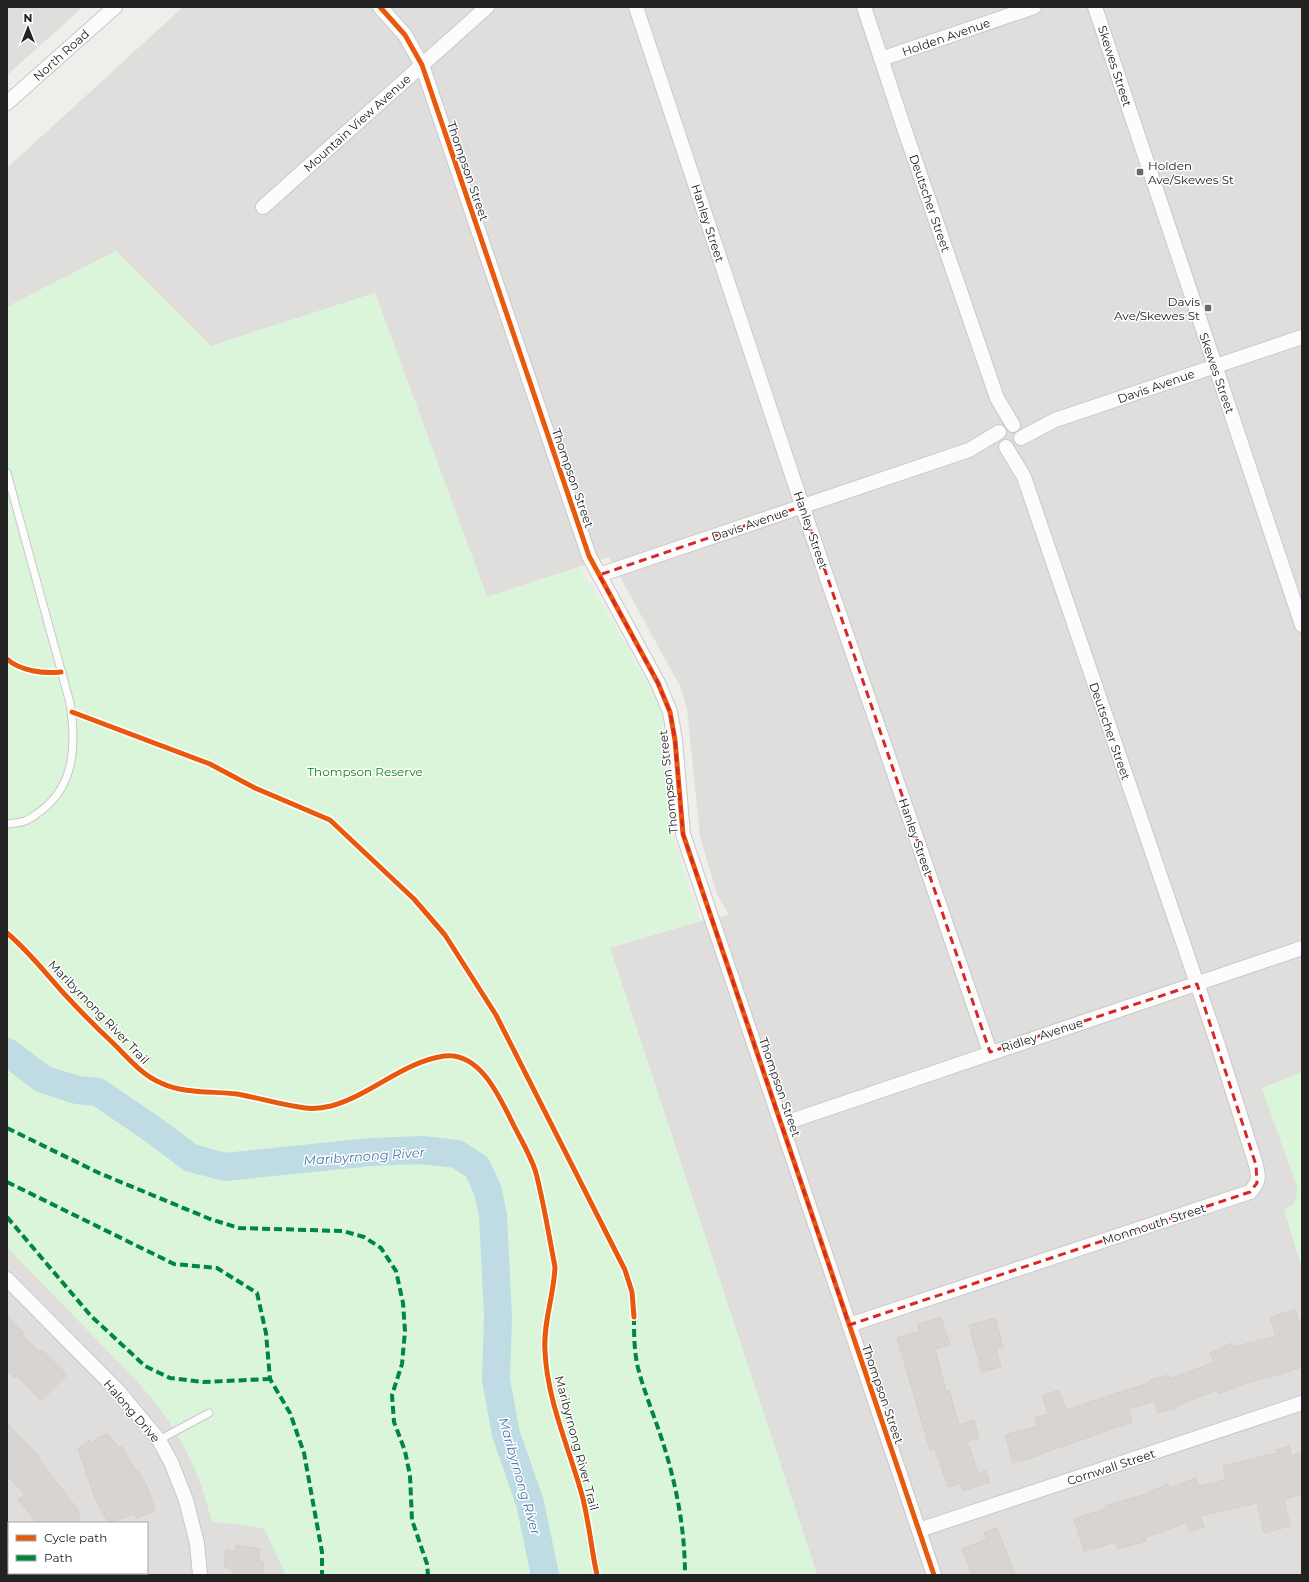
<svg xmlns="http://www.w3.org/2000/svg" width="1309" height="1582" font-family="Montserrat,sans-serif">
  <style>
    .residential { fill: #dfdedc; fill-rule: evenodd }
    .park { fill: #daf5da }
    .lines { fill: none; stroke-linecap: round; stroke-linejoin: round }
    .river { stroke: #bfdbe3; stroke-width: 28 }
    .building { fill: #d7d4d2; stroke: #d3d0cc }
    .lane-casing { stroke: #c9c8c7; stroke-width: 9 }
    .street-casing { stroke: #c9c8c7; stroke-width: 16 }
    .lane { stroke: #fdfcfc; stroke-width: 7 }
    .street { stroke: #fdfcfc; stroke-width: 14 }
    .quiet { stroke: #00873e; stroke-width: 4; stroke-dasharray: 8 4; stroke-linecap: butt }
    .cycleway-casing { stroke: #fff; stroke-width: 8 }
    .cycleway { stroke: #e8590c; stroke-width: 5 }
    .marked { fill: none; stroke: #d62828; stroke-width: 3; stroke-dasharray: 8 5; stroke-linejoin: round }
    .poi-dot { fill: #6a6968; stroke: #fff; stroke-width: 1.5 }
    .labels { text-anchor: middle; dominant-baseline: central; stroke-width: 3; stroke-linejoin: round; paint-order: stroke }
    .street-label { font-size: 12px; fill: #222; stroke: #fff }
    .poi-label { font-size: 12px; fill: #222; stroke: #fff; text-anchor: start }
    .park-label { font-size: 12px; fill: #0c8416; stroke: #fff }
    .water-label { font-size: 13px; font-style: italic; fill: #4a7aab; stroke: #fff }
  </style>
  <rect width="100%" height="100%" fill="#f0eeeb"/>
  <!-- residential -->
  <g class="residential">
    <polygon points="7,7 83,7 7,75"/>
    <polygon points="183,7 1302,7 1302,1073 1262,1088 1298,1189 1294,1205 1284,1209 1302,1268 1302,1575 817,1575 610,948 700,921 729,915 717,894 700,836 687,709 681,688 609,557 487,597 375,293 211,346 116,251 7,307 7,168"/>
    <path d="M7 1247 135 1379 159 1406 177 1433 194 1466 204 1493 212 1521 264 1528 286 1575H7ZM9 1523H147V1573H9Z"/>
  </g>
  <!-- park -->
  <g class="park">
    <path d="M116 251 211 346 375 293 487 597 579 567 613 622 661 707 672 833 700 921 610 948 817 1575H286L264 1528 212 1521C202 1479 184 1440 158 1406 138 1380 115 1358 92 1334 64 1305 35 1276 7 1247V307Z"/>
    <polygon points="1302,1073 1302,1268 1284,1209 1294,1205 1298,1189 1262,1088"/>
  </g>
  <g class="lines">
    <!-- river -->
    <polyline class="river" points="7,1052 43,1079 77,1090 98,1092 155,1131 191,1158 225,1167 371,1152 421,1150 457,1154 477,1167 488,1191 493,1215 498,1317 496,1380 506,1434 530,1503 545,1575"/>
  </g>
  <!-- building -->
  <g class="building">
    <polygon points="1295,1309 1302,1328 1302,1367 1281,1374 1240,1385 1219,1394 1217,1390 1176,1406 1177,1408 1158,1413 1155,1401 1128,1409 1132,1422 1038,1455 1038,1456 1013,1463 1005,1435 1037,1426 1035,1418 1048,1414 1042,1396 1059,1390 1066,1410 1151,1382 1150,1380 1169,1375 1170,1379 1214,1362 1210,1353 1232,1343 1233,1347 1276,1336 1270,1318"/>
    <polygon points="7,1315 24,1333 22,1335 40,1352 42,1350 67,1375 41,1401 16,1375 14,1378 7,1370"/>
    <polygon points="941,1317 950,1345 935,1349 946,1391 949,1390 959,1425 974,1420 979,1438 967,1441 978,1473 986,1471 990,1482 963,1491 960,1483 948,1487 935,1449 930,1450 897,1338 920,1331 918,1324"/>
    <polygon points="995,1318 1003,1347 996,1349 1001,1367 982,1372 969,1325"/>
    <polygon points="7,1423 39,1457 38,1458 78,1510 80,1523 37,1523 18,1499 25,1494 7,1476"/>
    <polygon points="107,1433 119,1448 122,1447 136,1471 138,1471 147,1486 155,1511 136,1518 135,1514 109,1523 96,1501 78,1449 89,1440 92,1443 100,1436 101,1438"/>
    <polygon points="1289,1446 1292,1456 1302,1452 1302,1494 1284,1499 1290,1526 1264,1533 1257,1503 1200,1516 1204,1527 1190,1531 1187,1522 1145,1538 1146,1541 1118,1549 1116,1542 1084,1551 1074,1519 1106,1509 1105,1506 1149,1493 1149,1492 1168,1484 1170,1488 1196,1478 1199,1486 1226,1480 1223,1466 1277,1453 1276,1450"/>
    <polygon points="997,1528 1015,1575 972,1575 962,1549 987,1539 984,1532"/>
    <polygon points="236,1545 260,1549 258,1561 264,1562 262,1575 232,1575 233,1569 224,1567 226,1550 235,1551"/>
  </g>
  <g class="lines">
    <defs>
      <g id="lane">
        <path d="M7 473 70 703C76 743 76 784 41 811 36 814 31 819 25 821 20 823 13 823 7 824"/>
        <polyline points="159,1440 209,1413"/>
      </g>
      <g id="street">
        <polyline points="380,7 405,35 422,65 589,556 658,683 670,712 675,740 683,834 934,1575"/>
        <polyline points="636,7 807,520 990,1052"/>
        <polyline points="864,7 904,128 997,398 1013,425"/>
        <polyline points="1095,7 1302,625"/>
        <polyline points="881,59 1034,7"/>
        <polyline points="7,103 115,7"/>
        <polyline points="263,207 487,7"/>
        <polyline points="1021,438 1055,420 1302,337"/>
        <polyline points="599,575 969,450 999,432"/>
        <polyline points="782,1124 1302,948"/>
        <polyline points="7,1279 119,1392 159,1440 171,1462 186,1500 197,1543 200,1575"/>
        <path d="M849 1325 1250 1192C1259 1182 1259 1178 1256 1165L1218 1045 1024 477 1006 447"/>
        <polyline points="919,1530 1302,1403"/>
        <polyline points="7,1541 9,1549"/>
        <polyline points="15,1573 16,1575"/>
      </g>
    </defs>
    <!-- lane casing -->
    <use href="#lane" class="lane-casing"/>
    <!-- street casing -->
    <use href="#street" class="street-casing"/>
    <!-- lane -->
    <use href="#lane" class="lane"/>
    <!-- street -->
    <use href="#street" class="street"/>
    <!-- quiet -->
    <g class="quiet">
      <polyline points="7,1128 99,1173 210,1219 239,1228 343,1231 364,1237 381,1248 396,1271 403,1303 405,1331 402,1364 392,1395 394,1422 405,1451 410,1476 412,1520 427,1564 428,1575"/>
      <polyline points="7,1182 174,1264 217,1268 257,1293 266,1333 270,1379 290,1413 304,1453 322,1552 322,1575"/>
      <polyline points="7,1217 91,1316 145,1366 170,1378 203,1382 270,1379"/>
      <path d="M634 1317C634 1334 634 1351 638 1368 645 1395 656 1420 664 1446 677 1488 685 1531 685 1575"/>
    </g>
    <defs>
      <g id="cycleway">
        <polyline points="380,7 405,35 422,65 589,556 658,683 670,712 675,740 683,834 934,1575"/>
        <path d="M7 659C20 671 44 674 61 672"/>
        <polyline points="72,712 210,764 255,788 330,820 414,899 445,935 496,1015 625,1270 632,1292 634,1317"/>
        <path d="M7 933C31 953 49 978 70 1000 84 1015 99 1030 114 1044 128 1058 142 1075 161 1083 184 1094 212 1091 237 1094 259 1098 282 1105 305 1108 314 1109 323 1108 331 1106 371 1095 403 1062 444 1056 480 1051 500 1098 513 1124 521 1140 531 1156 536 1173 544 1204 549 1236 555 1267 554 1295 543 1323 545 1351 547 1400 569 1448 582 1495 589 1521 591 1548 597 1575"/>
      </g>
    </defs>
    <!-- cycleway casing -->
    <use href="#cycleway" class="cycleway-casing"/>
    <!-- cycleway -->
    <use href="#cycleway" class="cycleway"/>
  </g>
  <!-- marked area -->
  <path class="marked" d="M803 506 990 1052 1197 984 1256 1165 1257 1183 1250 1192 849 1325 683 834 675 740 670 712 658 683 599 575Z"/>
  <!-- markers -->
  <g class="poi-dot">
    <rect x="1136" y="168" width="8" height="8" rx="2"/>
    <rect x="1204" y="304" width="8" height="8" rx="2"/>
  </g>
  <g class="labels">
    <!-- street labels -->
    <g class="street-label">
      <text transform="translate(946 37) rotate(-19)">Holden Avenue</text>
      <text transform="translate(61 55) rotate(-42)">North Road</text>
      <text transform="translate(1115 66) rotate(72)">Skewes Street</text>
      <text transform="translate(357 123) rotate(-42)">Mountain View Avenue</text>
      <text transform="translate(468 171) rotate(71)">Thompson Street</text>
      <text transform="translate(930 203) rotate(71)">Deutscher Street</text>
      <text transform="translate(708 223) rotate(72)">Hanley Street</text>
      <text transform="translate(1217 373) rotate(71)">Skewes Street</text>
      <text transform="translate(1156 386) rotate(-19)">Davis Avenue</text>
      <text transform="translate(573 478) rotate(71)">Thompson Street</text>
      <text transform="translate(750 524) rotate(-19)">Davis Avenue</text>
      <text transform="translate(811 530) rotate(71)">Hanley Street</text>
      <text transform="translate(1110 731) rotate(71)">Deutscher Street</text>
      <text transform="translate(668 782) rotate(-96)">Thompson Street</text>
      <text transform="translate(916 837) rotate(71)">Hanley Street</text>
      <text transform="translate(99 1012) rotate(46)">Maribyrnong River Trail</text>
      <text transform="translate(1042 1035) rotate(-18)">Ridley Avenue</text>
      <text transform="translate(780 1087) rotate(71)">Thompson Street</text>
      <text transform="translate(1154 1224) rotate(-18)">Monmouth Street</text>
      <text transform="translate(883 1394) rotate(71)">Thompson Street</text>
      <text transform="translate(132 1411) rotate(49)">Halong Drive</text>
      <text transform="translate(577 1443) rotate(75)">Maribyrnong River Trail</text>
      <text transform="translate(1111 1467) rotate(-18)">Cornwall Street</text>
    </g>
    <!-- poi labels -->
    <g class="poi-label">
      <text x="1148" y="165">Holden<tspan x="1148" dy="14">Ave/Skewes St</tspan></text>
      <text x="1200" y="301" text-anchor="end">Davis<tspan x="1200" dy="14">Ave/Skewes St</tspan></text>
    </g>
    <!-- park labels -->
    <g class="park-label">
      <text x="365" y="771">Thompson Reserve</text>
    </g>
    <!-- water labels -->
    <g class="water-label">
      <text transform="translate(364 1156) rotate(-4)">Maribyrnong River</text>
      <text transform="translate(520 1476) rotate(74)">Maribyrnong River</text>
    </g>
  </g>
  <!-- border -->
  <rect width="1309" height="1582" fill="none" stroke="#222222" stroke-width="16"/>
  <!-- legend -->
  <rect x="8" y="1522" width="140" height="52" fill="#ffffff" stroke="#a7a7a7"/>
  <rect x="16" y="1535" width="20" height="6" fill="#e8590c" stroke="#a7a7a7"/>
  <text x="44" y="1542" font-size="12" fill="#222222">Cycle path</text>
  <rect x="16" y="1555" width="20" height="6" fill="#00873e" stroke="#a7a7a7"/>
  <text x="44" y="1562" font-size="12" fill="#222222">Path</text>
  <!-- north arrow -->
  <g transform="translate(28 28)" stroke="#ffffff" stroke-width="3" paint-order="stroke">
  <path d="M0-3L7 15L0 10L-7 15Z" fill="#222222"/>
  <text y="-6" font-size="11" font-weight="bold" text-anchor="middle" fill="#222222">N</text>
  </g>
</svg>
